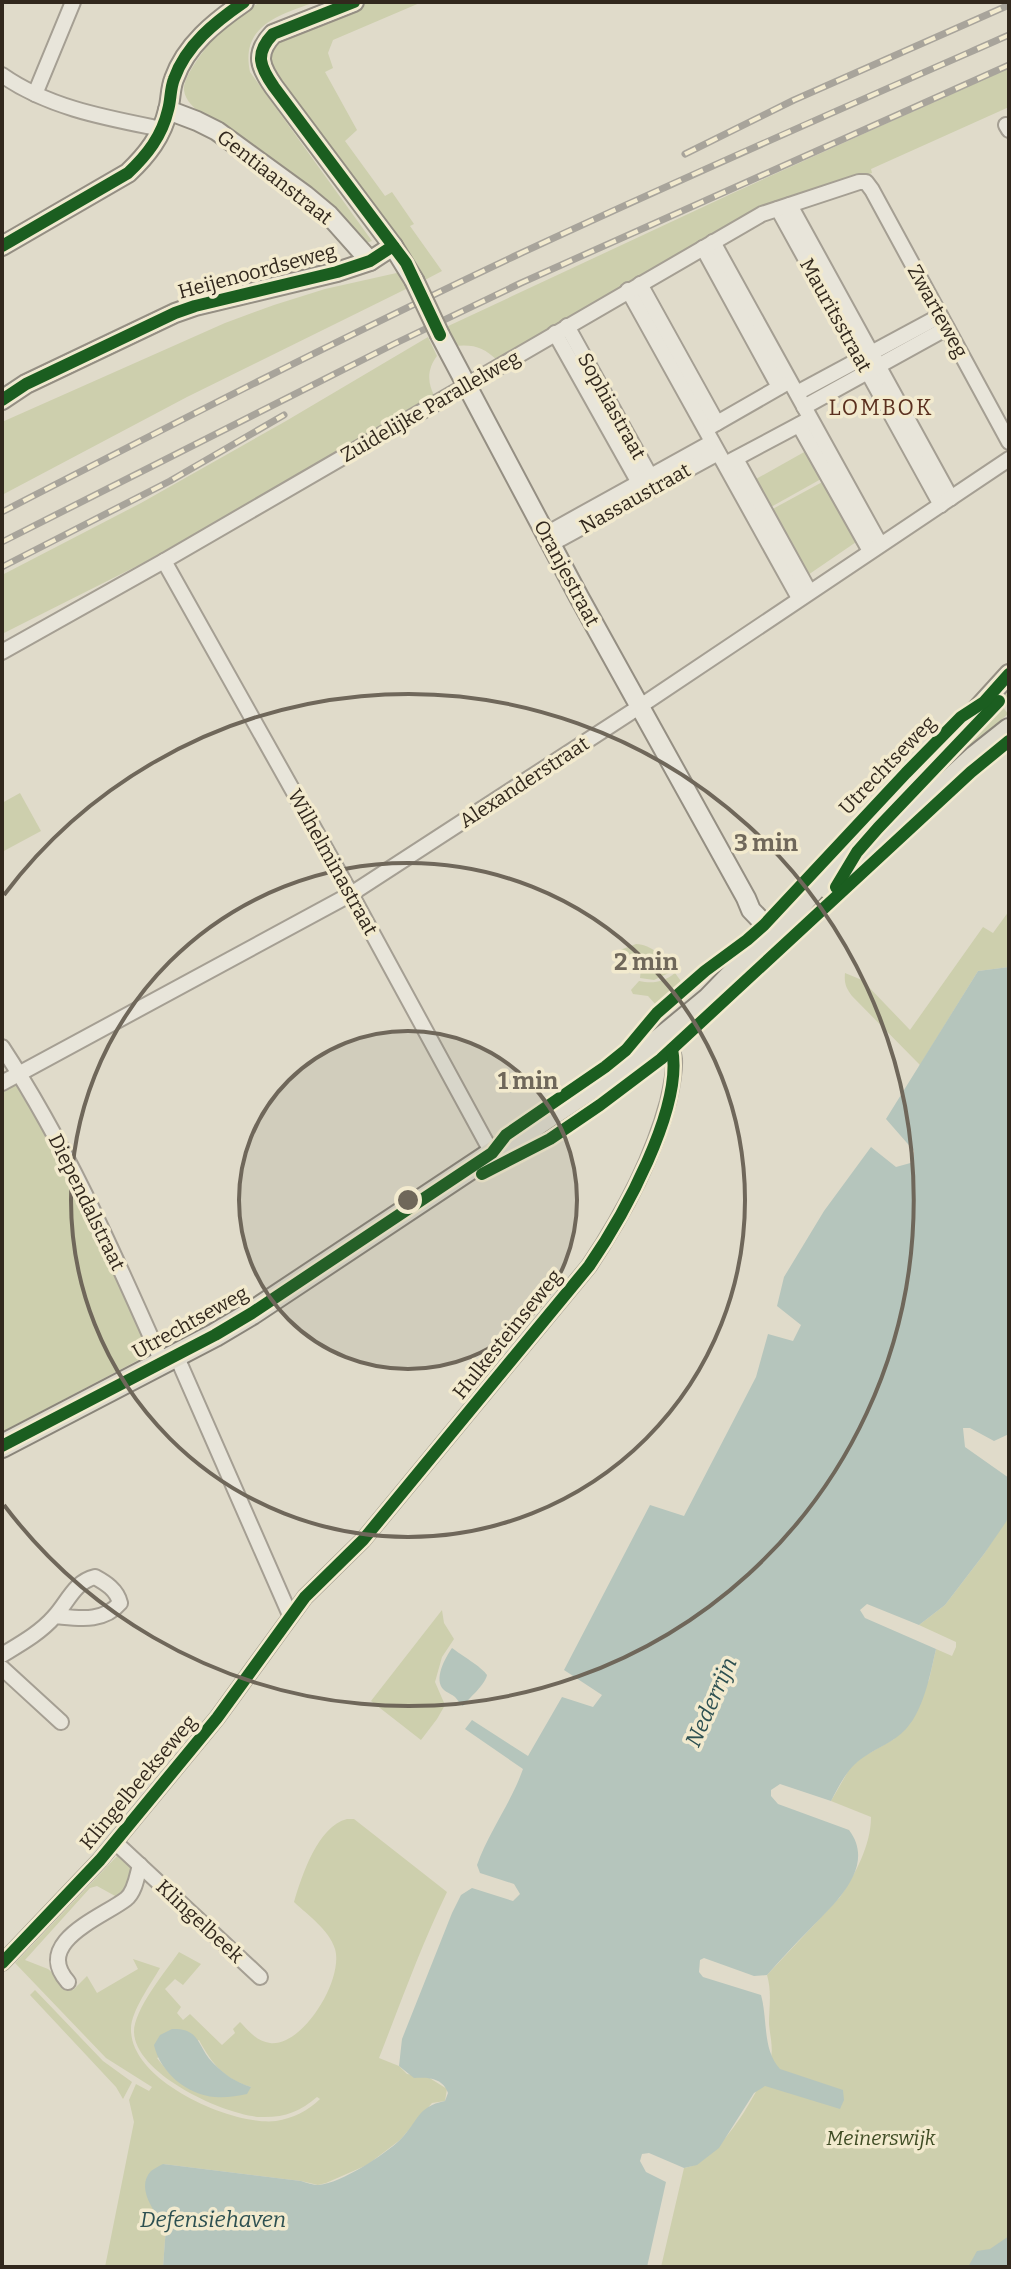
<svg xmlns="http://www.w3.org/2000/svg" width="1011" height="2269" font-family="Bitter,serif">
  <style>
    .green { fill: #cdcfad; fill-rule: evenodd }
    .water { fill: #b5c5bc }
    .lines { fill: none; stroke-linecap: round; stroke-linejoin: round }
    .street-casing { stroke: #a59f93; stroke-width: 18 }
    .secondary-casing { stroke: #958f83; stroke-width: 22 }
    .primary-casing { stroke: #8a857a; stroke-width: 26 }
    .street { stroke: #e8e5da; stroke-width: 14 }
    .secondary { stroke: #e8e5da; stroke-width: 18 }
    .primary { stroke: #dfdbcd; stroke-width: 22 }
    .rail-casing { stroke: #a8a49b; stroke-width: 7 }
    .rail { stroke: #f2eace; stroke-width: 4; stroke-dasharray: 12; stroke-linecap: butt }
    .secondary-bridge-casing { stroke: #958f83; stroke-width: 22; stroke-linecap: butt }
    .secondary-bridge { stroke: #e8e5da; stroke-width: 18 }
    .cycleway-casing { stroke: #f2eace; stroke-width: 17 }
    .cycleway { stroke: #1b5e20; stroke-width: 12 }
    .ring { fill: none; stroke: #6f675a; stroke-width: 4 }
    .labels { text-anchor: middle; dominant-baseline: central; stroke-width: 7; stroke-linejoin: round; paint-order: stroke }
    .street-label { font-size: 20px; fill: #32281d; stroke: #f2eace }
    .park-label { font-size: 20px; font-style: italic; fill: #404d25; stroke: #f2eace }
    .neighbourhood-label { font-size: 22px; letter-spacing: 2px; fill: #5b301f; stroke: #f2eace }
    .water-label { font-size: 22px; font-style: italic; fill: #2d5051; stroke: #f2eace }
    .centre { fill: #6f675a; stroke: #f2eace; stroke-width: 4 }
    .ring-label { font-size: 24px; text-anchor: middle; font-weight: bold; fill: #6f675a; stroke: #f2eace; stroke-width: 7; stroke-linejoin: round; paint-order: stroke }
  </style>
  <rect width="100%" height="100%" fill="#e0dbca"/>
  <!-- green -->
  <g class="green">
    <path d="M260 2H315C280 15 240 25 250 72L372 241 366 243 202 115C195 108 185 101 184 90 182 76 213 37 224 28 235 18 248 10 260 2Z"/>
    <path d="M370 2H422L333 40 328 53 333 68 325 72 357 130 345 141 385 196 392 192 414 224 410 226 442 271 423 281 269 71C268 59 269 50 277 42 292 28 349 11 370 2Z"/>
    <path d="M1009 68V107L871 169 872 173 738 220 498 361C483 347 475 344 453 346L444 328 733 193Z"/>
    <polygon points="401,272 408,288 187,397 2,495 2,422 225,323 274,305 325,289"/>
    <path d="M428 337 437 356C427 369 427 383 435 397L143 563 2 634V575L141 503 286 421Z"/>
    <polygon points="806,451 821,479 771,507 756,479"/>
    <polygon points="826,480 859,540 805,577 769,511"/>
    <polygon points="1009,690 1009,702 1003,707 1008,714 890,818 966,739"/>
    <polygon points="20,793 41,831 2,852 2,803"/>
    <path d="M1009 911V967L978 971 920 1065 852 996C846 988 844 983 845 973L862 980 910 1030 983 927 993 933Z"/>
    <path d="M636 944C652 944 663 958 673 971L654 980 640 978 641 969 637 957 629 961 620 950Z"/>
    <path d="M675 973 683 984 657 1006 648 996 633 994 631 990 639 981C653 984 664 982 675 973Z"/>
    <polygon points="15,1082 19,1083 91,1216 150,1349 146,1356 2,1432 2,1090"/>
    <path d="M1009 1514V2267H661L684 2168C717 2165 760 2091 770 2061 774 2050 770 2036 769 2024 769 2007 772 1992 767 1975L840 1897C855 1875 871 1845 871 1817L831 1801 850 1768 861 1758 894 1739 929 1680 936 1649 952 1656 956 1647V1642L919 1625 945 1605 984 1554Z"/>
    <polygon points="442,1610 444,1623 454,1639 442,1657 435,1682 445,1705 437,1719 421,1740 371,1701"/>
    <path d="M347 1819H354L447 1892C421 1946 401 2002 379 2058L399 2066 407 2074 428 2077 447 2089 445 2101 432 2103 400 2140 367 2165 326 2183 318 2185 301 2181 163 2164 155 2214 166 2227 163 2267H105L134 2122 129 2100 136 2084 149 2091 152 2087 106 2058 15 1963 118 1855 133 1871 124 1894 117 1897 97 1886 90 1888 25 1960 48 1969 73 1990 87 1976 97 1993 138 1969 133 1959 160 1968C151 1984 131 2011 131 2029 130 2081 232 2126 276 2121 293 2118 308 2111 320 2099L317 2097C300 2112 283 2118 260 2117 224 2115 135 2074 134 2032 134 2009 166 1971 179 1952L201 1964 183 1985 175 1979 165 1989 181 2007 177 2013 183 2020 190 2014 222 2045 235 2033 233 2029 240 2022C248 2030 257 2042 270 2043 303 2047 344 1979 335 1949 329 1930 309 1916 294 1902 302 1875 318 1826 347 1819ZM199 2040C212 2064 224 2079 251 2087 203 2093 189 2100 157 2058Z"/>
    <polygon points="35,1990 103,2061 132,2082 123,2099 116,2087 30,1995"/>
  </g>
  <!-- water -->
  <g class="water">
    <path d="M1009 967V1434L994 1441 970 1428H963L965 1447 1009 1478V1514L1006 1522 984 1554 945 1605 919 1625 867 1604 860 1610 865 1618 936 1649C930 1675 924 1709 906 1729 894 1742 878 1747 864 1757 848 1767 840 1784 831 1801L780 1784 771 1790V1796L778 1804 849 1830C877 1867 834 1904 810 1929 795 1944 781 1959 767 1975L754 1976 704 1958 700 1960 699 1972 703 1977 761 1995C768 2020 762 2049 780 2069L843 2090 844 2100 840 2109 765 2086 754 2093 719 2148 697 2165 684 2168 649 2153 642 2154 640 2161 646 2172 666 2182 647 2267H163L166 2227C155 2213 135 2188 151 2171 155 2168 159 2166 163 2164L301 2181C307 2183 313 2185 319 2185 341 2183 384 2155 400 2140 419 2121 416 2107 445 2101L448 2093C443 2078 428 2077 414 2078L399 2066 402 2039 452 1913 461 1895 472 1888 513 1901 520 1894 514 1884 480 1873 477 1865C489 1831 511 1803 523 1769L465 1729 472 1720 528 1756 562 1697 593 1707 602 1695 564 1670 650 1505 684 1516 756 1377 768 1334 793 1341 801 1325 777 1306 784 1277 824 1211 871 1147 896 1167 914 1162V1151L886 1119 978 971Z"/>
    <path d="M452 1648C461 1655 482 1667 487 1675 485 1685 470 1697 463 1706 460 1704 458 1700 455 1697 453 1695 446 1692 444 1690 433 1680 445 1658 452 1648Z"/>
    <path d="M172 2029C201 2028 197 2047 213 2063 225 2075 235 2082 251 2087L247 2094C237 2096 226 2098 215 2097 187 2095 160 2072 154 2045L160 2035Z"/>
    <polygon points="1009,2236 1009,2267 968,2267 977,2251 990,2249"/>
  </g>
  <g class="lines">
    <defs>
      <g id="street">
        <path d="M2 75C49 108 107 118 162 129"/>
        <polyline points="35,94 73,2"/>
        <polyline points="1006,125 1009,130"/>
        <polyline points="790,205 951,498"/>
        <polyline points="778,209 941,505"/>
        <polyline points="713,242 880,544"/>
        <polyline points="703,248 779,387"/>
        <polyline points="640,284 717,423"/>
        <polyline points="628,290 799,598"/>
        <polyline points="567,326 654,483"/>
        <polyline points="555,333 643,490"/>
        <polyline points="797,393 940,316"/>
        <polyline points="804,407 947,328"/>
        <polyline points="799,425 870,551"/>
        <polyline points="710,427 785,384"/>
        <polyline points="736,459 809,591"/>
        <polyline points="729,462 806,421"/>
        <polyline points="546,534 712,442"/>
        <polyline points="551,544 718,453"/>
        <polyline points="164,561 351,894 492,1153"/>
        <polyline points="2,652 164,561 762,214 859,182 866,182 872,190 1009,442"/>
        <path d="M2 1047C67 1146 114 1254 162 1362"/>
        <polyline points="2,1083 351,894 639,707 1009,459"/>
        <polyline points="176,1355 290,1615"/>
        <path d="M2 1655C20 1644 40 1633 54 1617 68 1602 74 1582 95 1577 106 1583 117 1590 120 1603 103 1623 78 1618 55 1616"/>
        <polyline points="2,1668 61,1722"/>
        <polyline points="115,1842 260,1977"/>
        <path d="M2 1963 100 1860 217 1718 305 1597 363 1540 589 1266C623 1215 652 1161 668 1102 671 1089 675 1073 674 1059 673 1051 669 1043 666 1035"/>
        <path d="M68 1982C32 1942 103 1917 126 1899 135 1892 137 1876 140 1865"/>
      </g>
      <g id="secondary">
        <path d="M354 2 273 34C254 54 260 67 274 87L393 246 414 280"/>
        <polyline points="168,110 197,121 217,131 305,195 329,215 370,261"/>
        <path d="M2 246 128 173C147 155 162 136 168 110 171 100 170 89 174 79 186 45 215 22 244 2"/>
        <polyline points="440,335 579,597 746,898 751,910 773,933"/>
        <polyline points="2,400 26,384 175,313 195,306 337,272 370,261 393,246"/>
        <polyline points="855,843 1009,674"/>
      </g>
      <g id="primary">
        <polyline points="916,812 975,757 1009,730"/>
        <polyline points="829,888 889,839"/>
        <polyline points="2,1446 215,1335 252,1313 645,1052 709,999 796,909 850,848 892,828 925,803"/>
      </g>
    </defs>
    <!-- street casing -->
    <use href="#street" class="street-casing"/>
    <!-- secondary casing -->
    <use href="#secondary" class="secondary-casing"/>
    <!-- primary casing -->
    <use href="#primary" class="primary-casing"/>
    <!-- street -->
    <use href="#street" class="street"/>
    <!-- secondary -->
    <use href="#secondary" class="secondary"/>
    <!-- primary -->
    <use href="#primary" class="primary"/>
    <defs>
      <g id="rail">
        <polyline points="685,154 794,100 1009,5"/>
        <path d="M2 512C173 424 343 337 517 255 680 179 845 107 1009 35"/>
        <polyline points="2,542 394,344 521,283 1009,65"/>
        <polyline points="2,567 170,481 284,415"/>
      </g>
    </defs>
    <!-- rail casing -->
    <use href="#rail" class="rail-casing"/>
    <!-- rail -->
    <use href="#rail" class="rail"/>
    <defs>
      <polyline id="secondary-bridge" points="414,280 440,335"/>
    </defs>
    <!-- secondary-bridge casing -->
    <use href="#secondary-bridge" class="secondary-bridge-casing"/>
    <!-- secondary-bridge -->
    <use href="#secondary-bridge" class="secondary-bridge"/>
    <defs>
      <g id="cycleway">
        <path d="M354 2 273 34C254 54 260 67 274 87L406 263 440 335"/>
        <path d="M2 246 128 173C147 155 162 136 168 110 171 100 170 89 174 79 186 45 215 22 244 2"/>
        <polyline points="2,400 26,384 175,313 195,306 337,272 370,261 393,246"/>
        <polyline points="836,887 857,852 878,828 999,701"/>
        <polyline points="482,1174 550,1139 600,1105 661,1059 971,772 1009,741"/>
        <polyline points="2,1446 215,1335 252,1313 492,1153 506,1135 605,1067 626,1050 657,1013 705,971 747,940 764,925 906,773 961,717 984,702 1009,674"/>
        <path d="M2 1963 100 1860 217 1718 305 1597 363 1540 589 1266C622 1218 684 1108 672 1049"/>
      </g>
    </defs>
    <!-- cycleway casing -->
    <use href="#cycleway" class="cycleway-casing"/>
    <!-- cycleway -->
    <use href="#cycleway" class="cycleway"/>
  </g>
  <!-- distance rings -->
  <circle cx="408" cy="1200" r="169" fill="#6f675a" fill-opacity=".12"/>
  <g class="ring">
    <circle cx="408" cy="1200" r="169"/>
    <circle cx="408" cy="1200" r="337"/>
    <path d="M4 895A506 506 0 1 1 4 1505"/>
  </g>
  <g class="labels">
    <!-- street labels -->
    <g class="street-label">
      <text transform="translate(275 177) rotate(38)">Gentiaanstraat</text>
      <text transform="translate(257 271) rotate(-15)">Heijenoordseweg</text>
      <text transform="translate(938 311) rotate(61)">Zwarteweg</text>
      <text transform="translate(836 315) rotate(61)">Mauritsstraat</text>
      <text transform="translate(430 406) rotate(-30)">Zuidelijke Parallelweg</text>
      <text transform="translate(612 406) rotate(61)">Sophiastraat</text>
      <text transform="translate(635 498) rotate(-29)">Nassaustraat</text>
      <text transform="translate(567 573) rotate(62)">Oranjestraat</text>
      <text transform="translate(887 765) rotate(-46)">Utrechtseweg</text>
      <text transform="translate(524 782) rotate(-33)">Alexanderstraat</text>
      <text transform="translate(333 862) rotate(61)">Wilhelminastraat</text>
      <text transform="translate(87 1202) rotate(64)">Diependalstraat</text>
      <text transform="translate(190 1322) rotate(-29)">Utrechtseweg</text>
      <text transform="translate(507 1334) rotate(-51)">Hulkesteinseweg</text>
      <text transform="translate(138 1782) rotate(-50)">Klingelbeekseweg</text>
      <text transform="translate(200 1921) rotate(43)">Klingelbeek</text>
    </g>
    <!-- park labels -->
    <g class="park-label">
      <text x="881" y="2138">Meinerswijk</text>
    </g>
    <!-- neighbourhood labels -->
    <g class="neighbourhood-label">
      <text x="881" y="407">LOMBOK</text>
    </g>
    <!-- water labels -->
    <g class="water-label">
      <text transform="translate(711 1702) rotate(-66)">Nederrijn</text>
      <text x="213" y="2219">Defensiehaven</text>
    </g>
  </g>
  <circle cx="408" cy="1200" r="12" class="centre"/>
  <g class="ring-label">
    <text x="766" y="851">3 min</text>
    <text x="646" y="970">2 min</text>
    <text x="528" y="1089">1 min</text>
  </g>
  <!-- border -->
  <rect width="1011" height="2269" fill="none" stroke="#32281d" stroke-width="8"/>
</svg>
